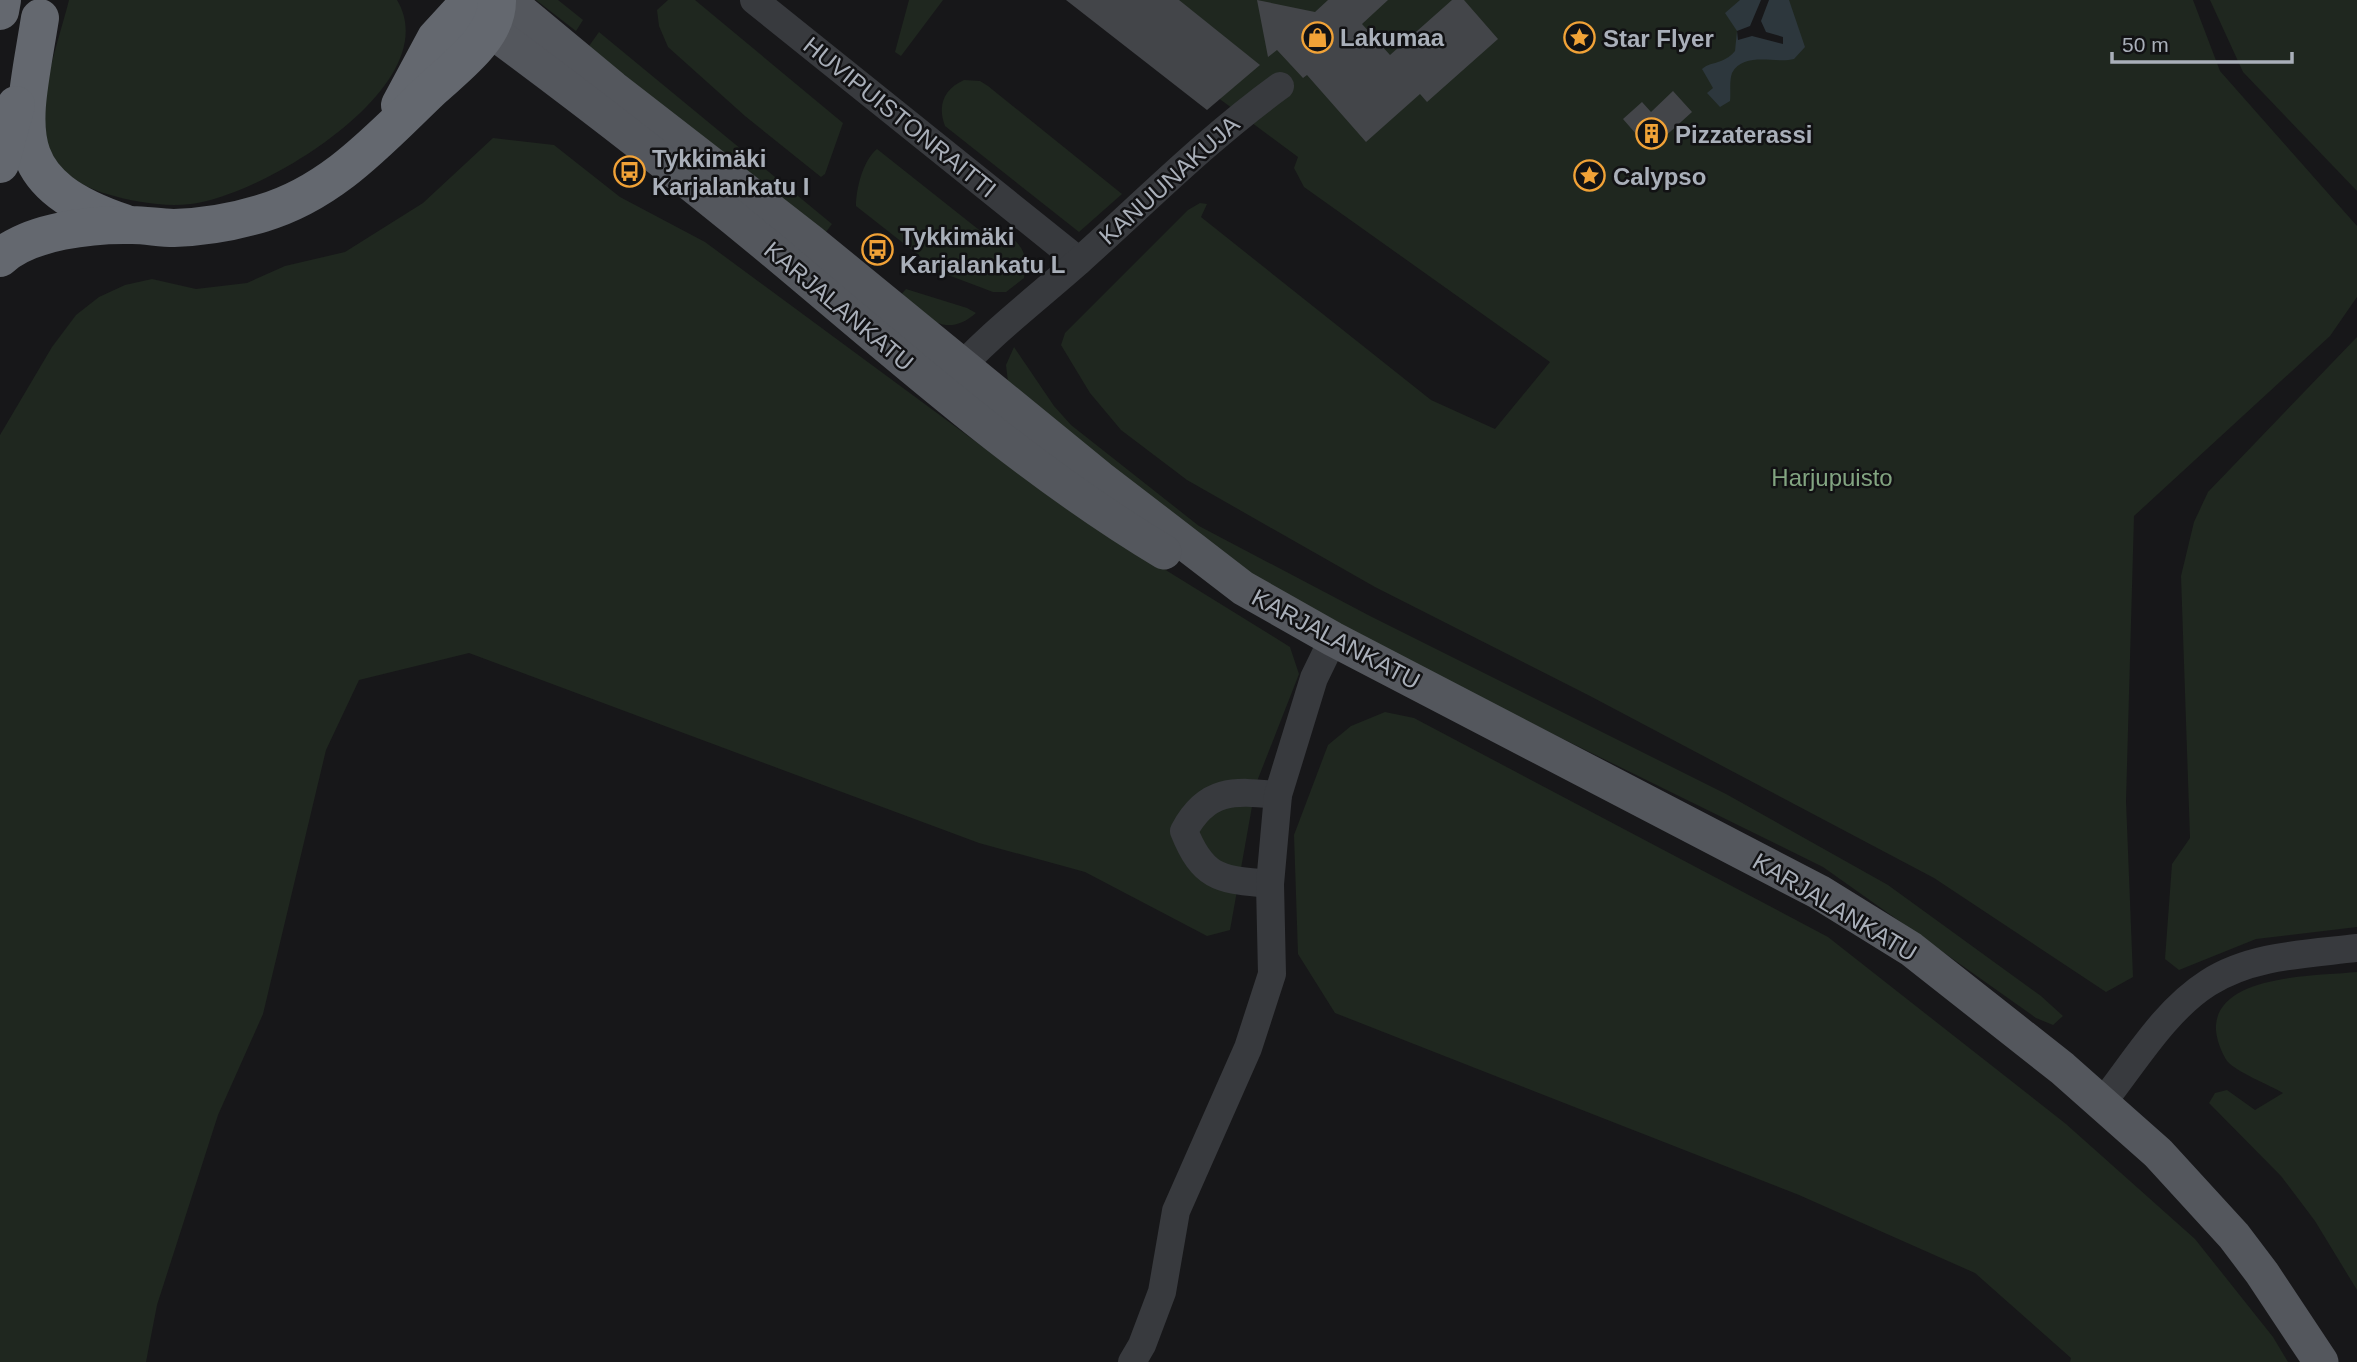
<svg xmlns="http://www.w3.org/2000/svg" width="2357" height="1362" font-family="Helvetica,sans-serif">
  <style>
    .green { fill: #1f271f }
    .water { fill: #2d373d }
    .pier { fill: #171719 }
    .building { fill: #434549 }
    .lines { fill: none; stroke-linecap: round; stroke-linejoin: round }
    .minor { stroke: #383a3e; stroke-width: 28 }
    .major { stroke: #54575d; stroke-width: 35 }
    .highway { stroke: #64686f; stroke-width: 38 }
    .labels { text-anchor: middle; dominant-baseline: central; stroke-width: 5; stroke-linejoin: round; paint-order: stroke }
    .poi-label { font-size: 24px; font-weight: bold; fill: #a9afb9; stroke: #121214; text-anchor: start }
    .street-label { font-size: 24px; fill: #a9afb9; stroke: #121214 }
    .park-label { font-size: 24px; fill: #82a481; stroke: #121214 }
  </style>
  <rect width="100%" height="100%" fill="#171719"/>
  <!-- green -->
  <g class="green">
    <path d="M69 0H397C448 85 262 196 191 204 163 207 134 202 107 194 79 186 56 170 46 141 35 104 60 37 69 0Z"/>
    <polygon points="536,0 558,0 583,20 576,31"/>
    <polygon points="668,0 695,0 843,123 825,174 821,177 745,116 668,47 659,26 657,10"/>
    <polygon points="909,0 943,0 901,56 895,52"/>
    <polygon points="1086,0 2193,0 2220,71 2357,226 2357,297 2330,336 2134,516 2126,801 2133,977 2106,992 1934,878 1590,696 1375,587 1187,480 1121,430 1090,393 1061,345 1065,333 1188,210 1200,203 1207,204 1201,217 1431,400 1495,429 1550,362 1304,187 1294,168 1298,157"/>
    <polygon points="2210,0 2357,0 2357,191 2243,72"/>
    <polygon points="599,32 832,224 826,232 748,177 589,46"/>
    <path d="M964 80 980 81 988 86 1122 194 1079 232 945 126C937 105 944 89 964 80Z"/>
    <polygon points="493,138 554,145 620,197 705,242 1067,509 1290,647 1299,674 1256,784 1230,930 1207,936 1085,872 979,843 469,653 359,680 326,750 263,1014 218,1115 157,1305 146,1362 0,1362 0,435 52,347 76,315 99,297 125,285 152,279 196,289 247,283 285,266 345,252 423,203"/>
    <path d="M877 149 983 233 1004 231C1023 246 1028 253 1024 278L1006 292H993L940 272 856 206C856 189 863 160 877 149Z"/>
    <path d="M906 289 967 308 976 313C945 340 926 316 899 297Z"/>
    <polygon points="2357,337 2357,927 2256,939 2179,970 2165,959 2172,864 2190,838 2181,576 2194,522 2208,492"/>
    <polygon points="1014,347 1054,406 1071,425 1199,526 1370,616 1726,794 1888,885 2041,996 2063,1016 2053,1025 2036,1018 1823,867 1360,639 1243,574 1008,382 1006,365"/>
    <polygon points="1385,712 1414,718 1828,937 2066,1124 2195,1239 2273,1337 2288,1362 2070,1362 2071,1358 1975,1273 1799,1195 1335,1013 1298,954 1294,835 1328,745 1351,726"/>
    <path d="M2357 972V1290L2315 1221 2281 1176 2209 1103 2215 1093 2227 1090 2255 1110 2283 1093C2270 1085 2236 1072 2227 1061 2221 1052 2215 1036 2216 1025 2220 974 2318 976 2357 972Z"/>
  </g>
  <!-- water -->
  <path class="water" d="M1740 0H1789L1805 47 1794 59C1776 64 1744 51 1732 73 1729 81 1731 93 1730 101L1720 107 1707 93 1713 88 1702 69C1711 61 1723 65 1735 51L1737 31 1725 13Z"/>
  <!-- pier -->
  <polygon class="pier" points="1761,0 1769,0 1761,21 1766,32 1783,37 1783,44 1752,36 1738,40 1737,31 1750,26"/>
  <!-- building -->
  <g class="building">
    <polygon points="1066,0 1179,0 1260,65 1207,110"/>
    <polygon points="1257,0 1315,12 1328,0 1388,0 1362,24 1390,55 1452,0 1464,0 1498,39 1427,102 1420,94 1366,142 1307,75 1303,78 1277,50 1268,57"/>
    <polygon points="1673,91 1692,112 1650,150 1623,119 1642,102 1651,112"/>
  </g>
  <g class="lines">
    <!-- minor -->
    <g class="minor">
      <polyline points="754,0 1079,261"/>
      <path d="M948 381C986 337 1034 301 1078 262 1145 202 1207 139 1280 86"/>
      <path d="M1270 884C1222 879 1204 881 1184 831 1207 788 1234 791 1278 795"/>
      <path d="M2102 1103C2134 1063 2164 1011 2208 983 2251 955 2307 954 2357 948"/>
      <polyline points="1132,1362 1142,1345 1162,1292 1176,1211 1248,1048 1272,974 1270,884 1278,795 1314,678 1333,639"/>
    </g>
    <!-- major -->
    <g class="major">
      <polyline points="507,0 613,88 810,241 1100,478 1243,588 1333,639 1819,892 1911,949 2062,1068 2158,1153 2234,1236 2262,1273 2321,1362"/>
      <path d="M467 13C568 87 668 164 765 244 894 351 1019 465 1164 552"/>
    </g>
    <!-- highway -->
    <g class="highway">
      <polyline points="0,11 2,0"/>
      <path d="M40 18C23 126 0 181 124 223"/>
      <polyline points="400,105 436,38 471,0"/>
      <polyline points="0,164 16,105"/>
      <path d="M0 258C29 231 93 224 132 225 146 225 160 228 174 228 205 227 234 222 263 213 334 192 381 137 433 88 457 66 498 36 497 0"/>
    </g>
  </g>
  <!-- icons -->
  <defs>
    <symbol id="shop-ring" viewBox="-11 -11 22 22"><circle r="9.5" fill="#121214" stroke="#f1a237" stroke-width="1.5"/><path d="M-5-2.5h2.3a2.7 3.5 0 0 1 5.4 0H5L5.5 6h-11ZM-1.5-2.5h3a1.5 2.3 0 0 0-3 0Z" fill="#f1a237"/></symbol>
    <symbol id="sight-ring" viewBox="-11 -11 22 22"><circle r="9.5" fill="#121214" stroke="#f1a237" stroke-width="1.5"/><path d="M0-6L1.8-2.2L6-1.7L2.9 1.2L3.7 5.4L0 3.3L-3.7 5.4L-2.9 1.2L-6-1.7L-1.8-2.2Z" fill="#f1a237"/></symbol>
    <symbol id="building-ring" viewBox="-11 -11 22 22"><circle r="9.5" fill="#121214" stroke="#f1a237" stroke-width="1.5"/><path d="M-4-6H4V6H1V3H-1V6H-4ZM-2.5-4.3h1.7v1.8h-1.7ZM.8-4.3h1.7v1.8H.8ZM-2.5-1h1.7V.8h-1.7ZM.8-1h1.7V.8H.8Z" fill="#f1a237"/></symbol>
    <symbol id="bus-ring" viewBox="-11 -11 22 22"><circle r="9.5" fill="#121214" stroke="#f1a237" stroke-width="1.5"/><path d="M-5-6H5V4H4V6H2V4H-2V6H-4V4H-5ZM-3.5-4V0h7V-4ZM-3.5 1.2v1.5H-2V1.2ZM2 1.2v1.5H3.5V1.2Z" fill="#f1a237"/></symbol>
  </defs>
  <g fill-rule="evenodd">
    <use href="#shop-ring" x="1300" y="20" width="35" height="35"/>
    <use href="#sight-ring" x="1562" y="20" width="35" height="35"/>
    <use href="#building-ring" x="1634" y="116" width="35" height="35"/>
    <use href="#bus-ring" x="612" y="154" width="35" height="35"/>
    <use href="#sight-ring" x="1572" y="158" width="35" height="35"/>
    <use href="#bus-ring" x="860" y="232" width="35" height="35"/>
  </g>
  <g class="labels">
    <!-- poi labels -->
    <g class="poi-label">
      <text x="1340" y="37">Lakumaa</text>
      <text x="1603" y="38">Star Flyer</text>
      <text x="1675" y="134">Pizzaterassi</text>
      <text x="652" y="158">Tykkimäki<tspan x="652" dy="28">Karjalankatu I</tspan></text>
      <text x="1613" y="176">Calypso</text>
      <text x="900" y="236">Tykkimäki<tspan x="900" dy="28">Karjalankatu L</tspan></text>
    </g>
    <!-- street labels -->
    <g class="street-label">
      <text transform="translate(900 117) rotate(39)">HUVIPUISTONRAITTI</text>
      <text transform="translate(1169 180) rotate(-42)">KANUUNAKUJA</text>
      <text transform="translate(839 306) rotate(40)">KARJALANKATU</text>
      <text transform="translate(1336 639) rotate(28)">KARJALANKATU</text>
      <text transform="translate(1835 907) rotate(31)">KARJALANKATU</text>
    </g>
    <!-- park labels -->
    <g class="park-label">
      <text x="1832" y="477">Harjupuisto</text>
    </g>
  </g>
  <!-- scale -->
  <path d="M2112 52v10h180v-10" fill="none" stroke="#a9afb9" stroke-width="3.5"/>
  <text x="2122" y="52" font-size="21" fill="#a9afb9" stroke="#121214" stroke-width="5" paint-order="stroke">50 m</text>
</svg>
